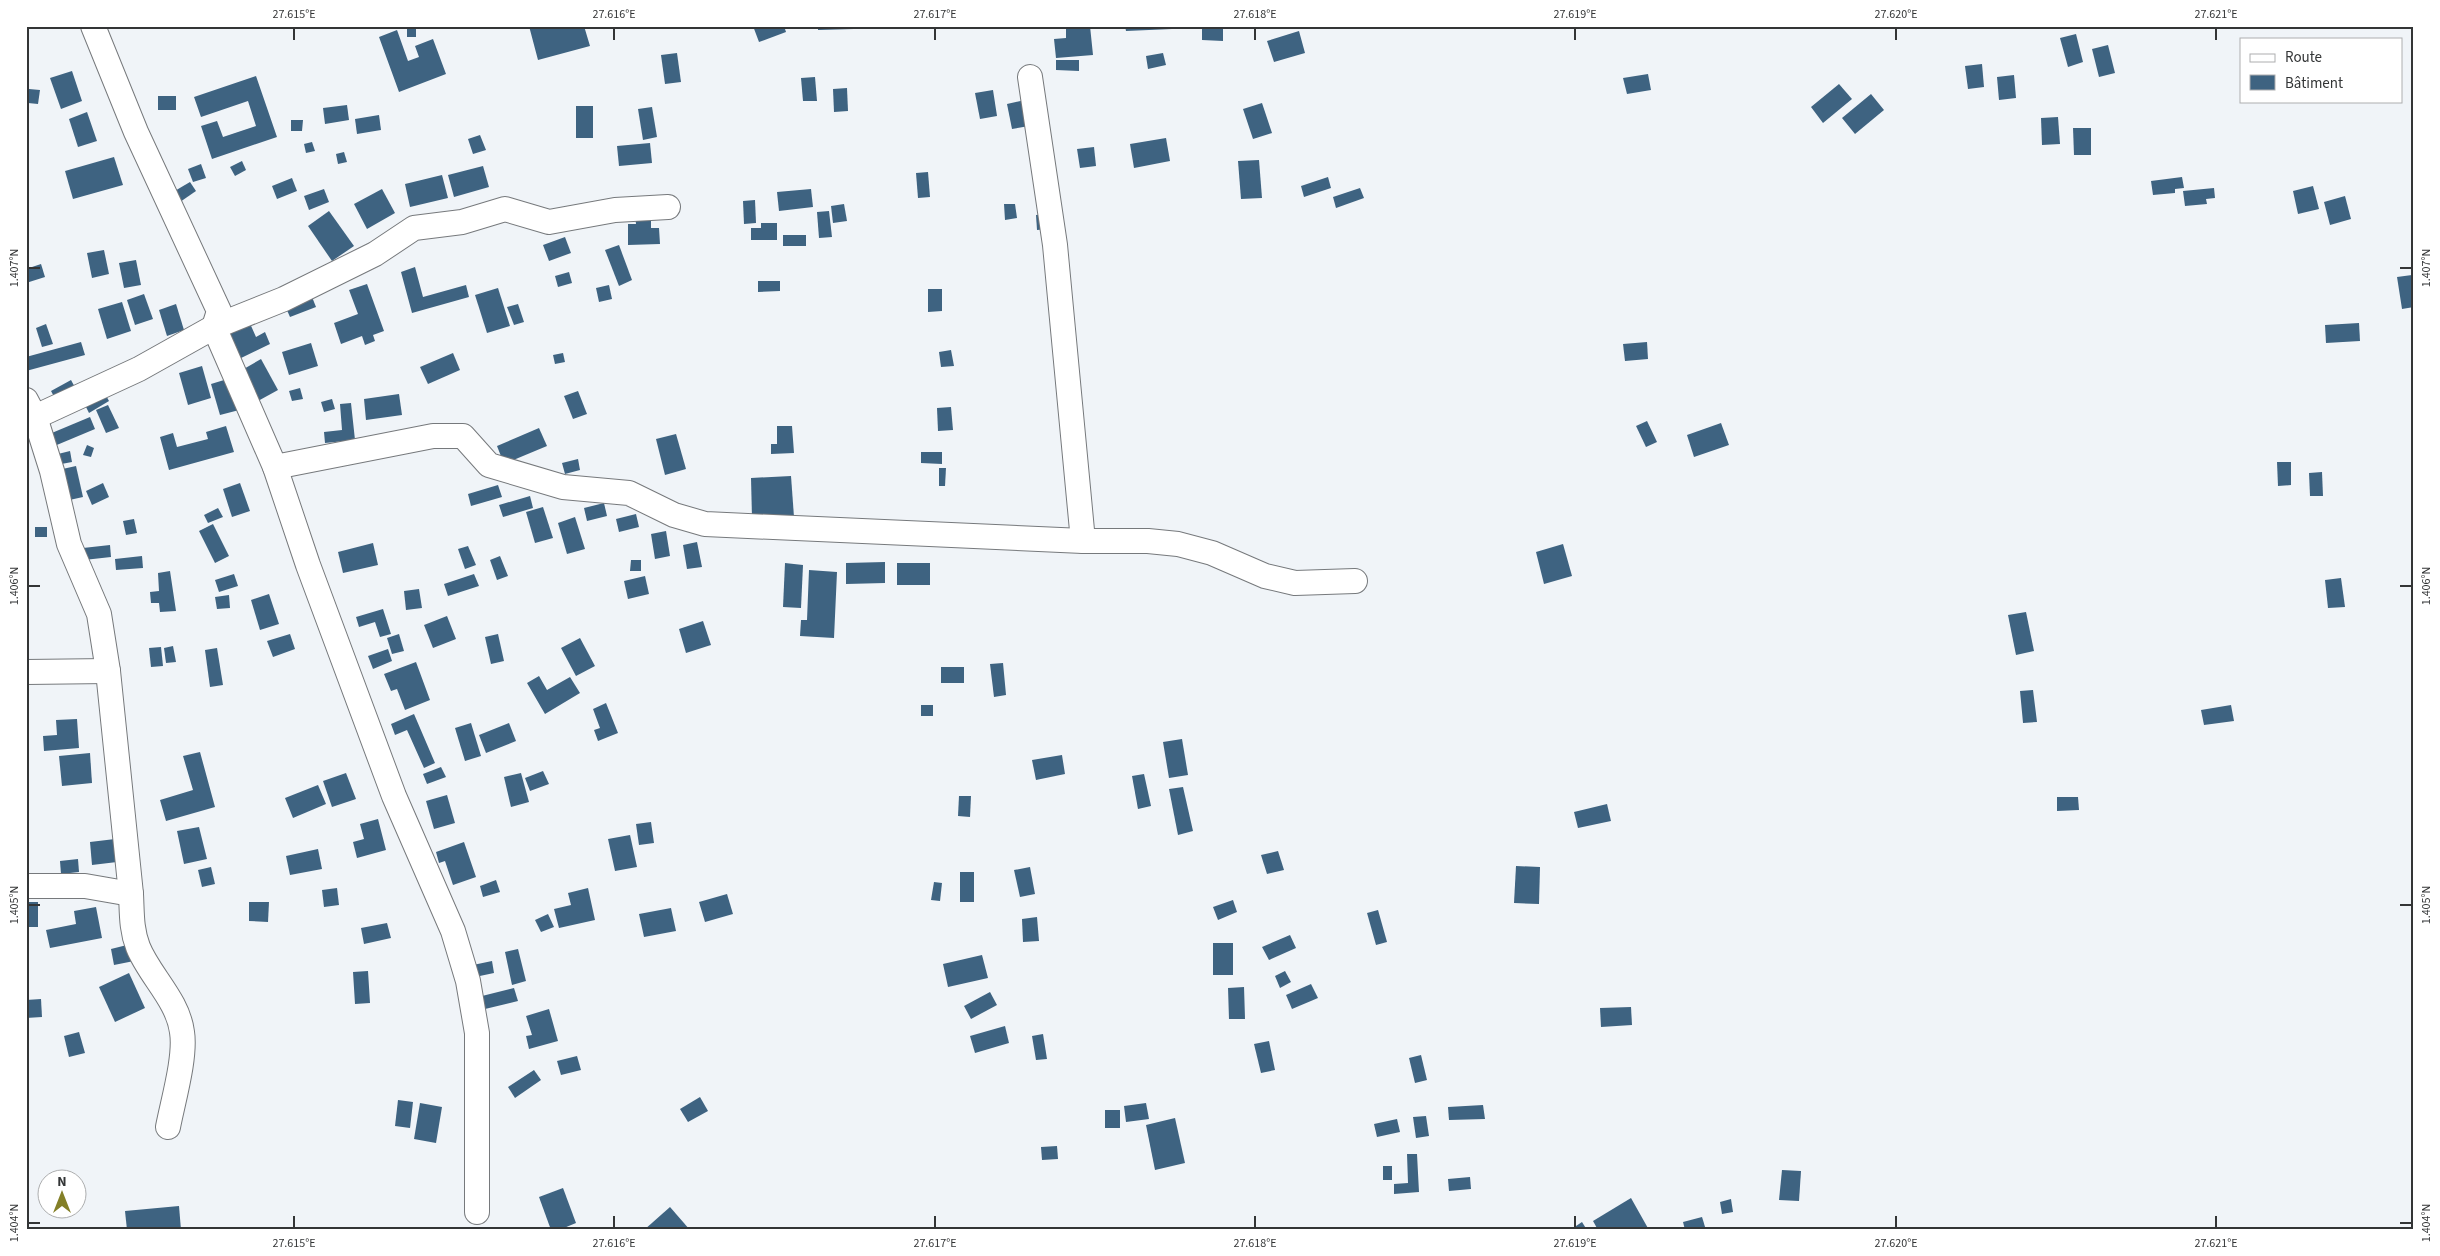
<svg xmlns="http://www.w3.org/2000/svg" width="2440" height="1256" font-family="'Source Sans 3',sans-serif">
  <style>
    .building { fill: #3e6381 }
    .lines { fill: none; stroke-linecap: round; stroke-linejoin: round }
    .street-casing { stroke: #76797c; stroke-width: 26 }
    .street { stroke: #fff; stroke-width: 24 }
    .ticks { fill: none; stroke: #333536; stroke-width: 2 }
    .neatline { fill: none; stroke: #333536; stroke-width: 2 }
    .ticks-label { font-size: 12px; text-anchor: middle; fill: #333536 }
  </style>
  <rect width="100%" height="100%" fill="#f0f4f8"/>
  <!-- building -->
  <g class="building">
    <polygon points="529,26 551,26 552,28 584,26 590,46 538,60"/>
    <polygon points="753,26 784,26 786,32 759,42"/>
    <polygon points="818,26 854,26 854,29 818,30"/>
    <polygon points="1066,26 1090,26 1093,55 1056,58 1054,39 1066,38"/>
    <polygon points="1125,26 1172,26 1172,29 1126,31"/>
    <polygon points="1202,26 1223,26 1223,41 1202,40"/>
    <rect x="407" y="29" width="9" height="8"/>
    <polygon points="397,30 408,61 419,57 415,46 433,39 446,74 399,92 379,37"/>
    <polygon points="1299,31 1305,53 1274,62 1267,41"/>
    <polygon points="2076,34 2083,62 2068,67 2060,38"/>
    <polygon points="2108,45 2115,73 2099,77 2092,49"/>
    <polygon points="677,53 681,82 665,84 661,55"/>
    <polygon points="1163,53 1166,65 1148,69 1146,56"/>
    <polygon points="1056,60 1079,60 1079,71 1056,70"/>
    <polygon points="1982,64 1984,87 1968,89 1965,66"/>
    <polygon points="72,71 82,101 61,109 50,78"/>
    <polygon points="1648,74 1651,90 1627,94 1623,78"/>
    <polygon points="2014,75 2016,98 1999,100 1997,77"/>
    <polygon points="256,76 277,137 212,159 201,126 217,121 223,137 256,126 248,101 201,117 194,97"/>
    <polygon points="815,77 817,101 803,101 801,78"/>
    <polygon points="1839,84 1852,99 1823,123 1811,107"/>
    <polygon points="847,88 848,111 834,112 833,89"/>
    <polygon points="29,89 40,90 38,104 28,103"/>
    <polygon points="993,90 997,116 980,119 975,93"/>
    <polygon points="1871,94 1884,110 1855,134 1842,118"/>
    <rect x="158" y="96" width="18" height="14"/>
    <polygon points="1025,100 1029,126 1012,129 1007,104"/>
    <polygon points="1262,103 1272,133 1253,139 1243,109"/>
    <polygon points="347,105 349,120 325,124 323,108"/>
    <rect x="576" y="106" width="17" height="32"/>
    <polygon points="652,107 657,137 643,140 638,109"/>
    <polygon points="87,112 97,141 78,147 69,119"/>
    <polygon points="379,115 381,130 357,134 355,119"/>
    <polygon points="2058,117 2060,144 2042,145 2041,118"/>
    <polygon points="291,120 303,120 302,131 291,131"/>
    <polygon points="2073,128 2091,128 2091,155 2074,155"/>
    <polygon points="480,135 486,150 473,154 468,139"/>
    <polygon points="1166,138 1170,161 1134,168 1130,144"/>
    <polygon points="312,142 315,151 306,153 304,144"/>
    <polygon points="650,143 652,163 619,166 617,146"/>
    <polygon points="1094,147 1096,166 1080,168 1077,149"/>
    <polygon points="344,152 347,162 338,164 336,154"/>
    <polygon points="114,157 123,185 73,199 65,171"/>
    <polygon points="1259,160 1262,198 1241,199 1238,161"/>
    <polygon points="242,161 246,170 235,176 230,167"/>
    <polygon points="201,164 206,178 193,182 188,169"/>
    <polygon points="483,166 489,187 454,197 448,175"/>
    <polygon points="928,172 930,197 918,198 916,173"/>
    <polygon points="442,175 448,198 410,207 405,184"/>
    <polygon points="1328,177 1331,188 1304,197 1301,186"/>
    <polygon points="2182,177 2184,188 2175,189 2175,193 2153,195 2151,181"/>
    <polygon points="292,178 297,191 277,199 272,186"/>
    <polygon points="190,182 196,191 180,202 173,192"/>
    <polygon points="2313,186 2319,209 2298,214 2293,191"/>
    <polygon points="1360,188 1364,198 1336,208 1333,197"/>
    <polygon points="2214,188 2215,198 2206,199 2207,204 2185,206 2183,191"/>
    <polygon points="324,189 329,202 309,210 304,196"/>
    <polygon points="382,189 395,213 367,229 354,204"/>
    <polygon points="811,189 813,207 779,211 777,192"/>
    <polygon points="2345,196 2351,219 2330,225 2324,202"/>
    <polygon points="755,200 756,223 744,224 743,201"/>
    <polygon points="844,204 847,221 833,223 831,206"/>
    <polygon points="1004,204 1015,204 1017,218 1005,220"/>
    <polygon points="329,211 354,246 332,261 308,226"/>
    <polygon points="829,211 832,237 819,238 817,212"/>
    <polygon points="1047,214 1048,229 1037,230 1036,215"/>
    <polygon points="635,215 651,215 651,228 659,228 660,244 628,245 628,224 636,224"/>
    <polygon points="761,223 777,223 777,240 751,240 751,228 761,228"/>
    <rect x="783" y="235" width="23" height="11"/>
    <polygon points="565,237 571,253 549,261 543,245"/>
    <polygon points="619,245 632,280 619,286 605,250"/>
    <polygon points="104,250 109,274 92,278 87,253"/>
    <polygon points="136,260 141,285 124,288 119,263"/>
    <polygon points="41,264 45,277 26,283 26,269"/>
    <polygon points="415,267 423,297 466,285 469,297 412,313 401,272"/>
    <polygon points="569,272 572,283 558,287 555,276"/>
    <polygon points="2412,275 2414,307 2402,309 2397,277"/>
    <polygon points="758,281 780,281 780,291 758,292"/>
    <polygon points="367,284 384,331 373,335 375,341 365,345 362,336 341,344 334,323 358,314 349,290"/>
    <polygon points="609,285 612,299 599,302 596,288"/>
    <polygon points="498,288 510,326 487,333 475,295"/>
    <polygon points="928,289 942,289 942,311 928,312"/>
    <polygon points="144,294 153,319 135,325 127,300"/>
    <polygon points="312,297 316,307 290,317 286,308"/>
    <polygon points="122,302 131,331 107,339 98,309"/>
    <polygon points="176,304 184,330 167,336 159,310"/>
    <polygon points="518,304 524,322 514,325 507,307"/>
    <polygon points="248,319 256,337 265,332 270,344 239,359 225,330"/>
    <polygon points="2359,323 2360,341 2326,343 2325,325"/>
    <polygon points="46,324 53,344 42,347 36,328"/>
    <polygon points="81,342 85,355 26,371 26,357"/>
    <polygon points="1647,342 1648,359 1625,361 1623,344"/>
    <polygon points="311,343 318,366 289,375 282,352"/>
    <polygon points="951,350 954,366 941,367 939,352"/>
    <polygon points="453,353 460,370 428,384 420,367"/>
    <polygon points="563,353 565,362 555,364 553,355"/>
    <polygon points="261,359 278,390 258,401 242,370"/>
    <polygon points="202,366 211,398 188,405 179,373"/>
    <polygon points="234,377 243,409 220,415 211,384"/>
    <polygon points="71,380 77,391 57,402 51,391"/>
    <polygon points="300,388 303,399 292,401 289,391"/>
    <polygon points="103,390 109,401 89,413 83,401"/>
    <polygon points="578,391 587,414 573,419 564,396"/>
    <polygon points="399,394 402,415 366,420 364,399"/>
    <polygon points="332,399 335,409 324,412 321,402"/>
    <polygon points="351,403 355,440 325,443 324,432 342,430 340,404"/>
    <polygon points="108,405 119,428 106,433 96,410"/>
    <polygon points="951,407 953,430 938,431 937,408"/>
    <polygon points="90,417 95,429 52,447 47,435"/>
    <polygon points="1647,421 1657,442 1646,447 1636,426"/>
    <polygon points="1721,423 1729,445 1694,457 1687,435"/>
    <polygon points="226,426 234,452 169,470 160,437 173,433 177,447 208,439 206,432"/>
    <polygon points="777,426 792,426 794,453 771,454 771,444 777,444"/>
    <polygon points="539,428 547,446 504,464 497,446"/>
    <polygon points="676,434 686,469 665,475 656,439"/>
    <polygon points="87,445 94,448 91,457 83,455"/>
    <polygon points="70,451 72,462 56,465 54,455"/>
    <polygon points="921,452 942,452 942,464 921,463"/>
    <polygon points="578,459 580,470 565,474 562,463"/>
    <polygon points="2277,462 2291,462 2291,485 2278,486"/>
    <polygon points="76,466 83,497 65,501 58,470"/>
    <polygon points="939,468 946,468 945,486 939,486"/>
    <polygon points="2322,472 2323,496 2310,496 2309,473"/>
    <polygon points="791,476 794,517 752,518 751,478"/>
    <polygon points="103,483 109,497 92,505 86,491"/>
    <polygon points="240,483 250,511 232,517 223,489"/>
    <polygon points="498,485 502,497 471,506 468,494"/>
    <polygon points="530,496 533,508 503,517 499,505"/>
    <polygon points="604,503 607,516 587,521 584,508"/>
    <polygon points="543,507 553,538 535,543 526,512"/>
    <polygon points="218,508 223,517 208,523 204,515"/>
    <polygon points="636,514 639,527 619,532 616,519"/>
    <polygon points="575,517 585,549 567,554 558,523"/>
    <polygon points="134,519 137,533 126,535 123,521"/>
    <polygon points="213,524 229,556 215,563 199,531"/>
    <rect x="35" y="527" width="12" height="10"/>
    <polygon points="666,531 670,556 655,559 651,534"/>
    <polygon points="697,542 702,567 687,569 683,545"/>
    <polygon points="373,543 378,565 343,573 338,552"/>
    <polygon points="1563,544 1572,576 1544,584 1536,552"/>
    <polygon points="110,545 111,557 84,560 83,548"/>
    <polygon points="468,546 476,565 465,569 458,549"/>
    <polygon points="142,556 143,568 116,570 115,559"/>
    <polygon points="500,556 508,576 497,580 490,560"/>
    <polygon points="631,560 641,560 641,571 630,571"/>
    <polygon points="885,562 885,583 846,584 846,563"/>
    <polygon points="785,563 803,565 801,608 783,607"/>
    <rect x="897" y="563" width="33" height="22"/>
    <polygon points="809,570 837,572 834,638 800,636 801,620 807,620"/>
    <polygon points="170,571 176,611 160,612 159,603 151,603 150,592 159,591 158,573"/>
    <polygon points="234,574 238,586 219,592 215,580"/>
    <polygon points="474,574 479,586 448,596 444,584"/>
    <polygon points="645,576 649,594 628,599 624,581"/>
    <polygon points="2341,578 2345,607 2328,608 2325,580"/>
    <polygon points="419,589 422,608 406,610 404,591"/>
    <polygon points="269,594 279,624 260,630 251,600"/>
    <polygon points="229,595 230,608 217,609 215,597"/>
    <polygon points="383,609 391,634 380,637 375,622 359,627 356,617"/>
    <polygon points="2026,612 2034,651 2016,655 2008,615"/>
    <polygon points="447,616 456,639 433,648 424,625"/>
    <polygon points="703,621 711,645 686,653 679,629"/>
    <polygon points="290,634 295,649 273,657 267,641"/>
    <polygon points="399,634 404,651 392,654 387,638"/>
    <polygon points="498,634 504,661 491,664 485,637"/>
    <polygon points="580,638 595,666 576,676 561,648"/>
    <polygon points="173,646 176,662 166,663 164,648"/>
    <polygon points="161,647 163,666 151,667 149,648"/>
    <polygon points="217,648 223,685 210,687 205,650"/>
    <polygon points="388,649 392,661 373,669 368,656"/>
    <polygon points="416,662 430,700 405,710 397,689 391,691 384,674"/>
    <polygon points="1003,663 1006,695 994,697 990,664"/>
    <rect x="941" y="667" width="23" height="16"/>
    <polygon points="539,676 547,690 570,677 580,693 545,714 527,683"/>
    <polygon points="2033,690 2037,722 2023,723 2020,691"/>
    <polygon points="606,703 618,733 598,741 594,730 600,728 593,709"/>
    <rect x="921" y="705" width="12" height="11"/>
    <polygon points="2231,705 2234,721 2204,725 2201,710"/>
    <polygon points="414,714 435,763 424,768 407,730 395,735 391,724"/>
    <polygon points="77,719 79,748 44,751 43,736 57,735 56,720"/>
    <polygon points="471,723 481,756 465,761 455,728"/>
    <polygon points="509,723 516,741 486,753 479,735"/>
    <polygon points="1182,739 1188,775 1169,778 1163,742"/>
    <polygon points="200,752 215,807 166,821 160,800 193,790 183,756"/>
    <polygon points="90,753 92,783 62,786 59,756"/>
    <polygon points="1062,755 1065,774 1036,780 1032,760"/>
    <polygon points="441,767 446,777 427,784 423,774"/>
    <polygon points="543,771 549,784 530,791 525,778"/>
    <polygon points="346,773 356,799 332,807 323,781"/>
    <polygon points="521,773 529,802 511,807 504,777"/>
    <polygon points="1144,774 1151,806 1138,809 1132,776"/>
    <polygon points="318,785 326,804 293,818 285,798"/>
    <polygon points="1183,787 1193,831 1178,835 1169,789"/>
    <polygon points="447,795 455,823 434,829 426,801"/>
    <polygon points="959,796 971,796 970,817 958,816"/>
    <polygon points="2057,797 2078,797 2079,810 2057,811"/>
    <polygon points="1607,804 1611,821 1578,828 1574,812"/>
    <polygon points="378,819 386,850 357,858 353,842 364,839 360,824"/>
    <polygon points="651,822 654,843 639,845 636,824"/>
    <polygon points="199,827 207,859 184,864 177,831"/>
    <polygon points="630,835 637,867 615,871 608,839"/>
    <polygon points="115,839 117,862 92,865 90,842"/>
    <polygon points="464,842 476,877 453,885 445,861 439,863 436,852"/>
    <polygon points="318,849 322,869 290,875 286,856"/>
    <polygon points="1278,851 1284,870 1267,874 1261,855"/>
    <polygon points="78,859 79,872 61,874 60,861"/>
    <polygon points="1516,866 1540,867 1539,904 1514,903"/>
    <polygon points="211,867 215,884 202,887 198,870"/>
    <polygon points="1030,867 1035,894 1020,897 1014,870"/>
    <rect x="960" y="872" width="14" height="30"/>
    <polygon points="496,880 500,892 483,897 480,886"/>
    <polygon points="934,882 942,883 940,901 931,900"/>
    <polygon points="337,888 339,905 324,907 322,890"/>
    <polygon points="588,888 595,920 559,928 554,909 571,905 568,893"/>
    <polygon points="727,894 733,914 705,922 699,902"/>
    <polygon points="1233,900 1237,912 1218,920 1213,907"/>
    <rect x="26" y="902" width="12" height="25"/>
    <polygon points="249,902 269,902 268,922 249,921"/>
    <polygon points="96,907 102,938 50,948 46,930 76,924 74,911"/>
    <polygon points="671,908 676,931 644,937 639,914"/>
    <polygon points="1378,910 1387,942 1376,945 1367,913"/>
    <polygon points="548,914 554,927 541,932 535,920"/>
    <polygon points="1037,917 1039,941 1023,942 1022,919"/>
    <polygon points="387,923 391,938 364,944 361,928"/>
    <polygon points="1290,935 1296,948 1269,960 1262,947"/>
    <polygon points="135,943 139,960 114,965 111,949"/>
    <rect x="1213" y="943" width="20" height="32"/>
    <polygon points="518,949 526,981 512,985 505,952"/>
    <polygon points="982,955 988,978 948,987 943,964"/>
    <polygon points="492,961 494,973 475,977 473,965"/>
    <polygon points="368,971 370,1003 355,1004 353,972"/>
    <polygon points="1285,971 1291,982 1280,988 1275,976"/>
    <polygon points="129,973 145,1008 115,1022 99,987"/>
    <polygon points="1311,984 1318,998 1292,1009 1286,995"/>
    <polygon points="1244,987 1245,1019 1229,1019 1228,988"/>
    <polygon points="514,988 518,1001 485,1009 482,996"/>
    <polygon points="990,992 997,1005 971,1019 964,1006"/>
    <polygon points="41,999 42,1017 26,1018 26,1000"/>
    <polygon points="1631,1007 1632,1025 1601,1027 1600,1008"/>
    <polygon points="549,1009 558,1041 529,1049 526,1036 532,1035 526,1016"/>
    <polygon points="1005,1026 1009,1043 975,1053 970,1036"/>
    <polygon points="79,1032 85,1053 69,1057 64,1036"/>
    <polygon points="1043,1034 1047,1059 1036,1060 1032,1036"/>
    <polygon points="1269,1041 1275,1070 1261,1073 1254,1044"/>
    <polygon points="1421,1055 1427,1080 1415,1083 1409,1058"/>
    <polygon points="577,1056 581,1070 561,1075 557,1061"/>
    <polygon points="534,1070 541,1080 515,1098 508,1087"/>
    <polygon points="700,1097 708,1111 688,1122 680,1109"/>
    <polygon points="398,1100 413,1102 410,1128 395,1126"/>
    <polygon points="420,1103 442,1107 436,1143 414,1139"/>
    <polygon points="1146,1103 1149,1119 1126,1122 1124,1106"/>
    <polygon points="1483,1105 1485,1119 1449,1120 1448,1107"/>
    <rect x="1105" y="1110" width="15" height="18"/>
    <polygon points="1426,1116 1429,1136 1416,1138 1413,1117"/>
    <polygon points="1175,1118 1185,1163 1155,1170 1146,1125"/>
    <polygon points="1397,1119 1400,1132 1377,1137 1374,1124"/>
    <polygon points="1057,1146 1058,1159 1042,1160 1041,1147"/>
    <polygon points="1407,1154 1417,1154 1419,1192 1394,1194 1394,1184 1408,1183"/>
    <rect x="1383" y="1166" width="9" height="14"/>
    <polygon points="1782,1170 1801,1171 1799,1201 1779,1200"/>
    <polygon points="1470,1177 1471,1189 1449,1191 1448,1179"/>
    <polygon points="563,1188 576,1223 559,1230 551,1230 539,1197"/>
    <polygon points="1631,1198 1649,1230 1598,1230 1593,1221"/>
    <polygon points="1731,1199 1733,1212 1722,1214 1720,1202"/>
    <polygon points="179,1206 181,1230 127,1230 125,1211"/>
    <polygon points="670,1207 690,1230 644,1230"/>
    <polygon points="1702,1217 1706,1230 1685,1230 1683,1222"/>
    <polygon points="1582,1222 1587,1230 1570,1230"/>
  </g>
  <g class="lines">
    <defs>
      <g id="street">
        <polyline points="93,26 136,132 219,311 214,327 275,467 308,565 394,796 453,931 468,981 477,1033 477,1212"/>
        <polyline points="1030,77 1055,245 1083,541"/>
        <path d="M26 400 35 417 52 471 69 544 99 614 108 671 131 894C132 912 131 929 138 947 149 975 178 1000 182 1032 186 1057 173 1101 168 1127"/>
        <polyline points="26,419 35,417 139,369 214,327 284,299 375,254 414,228 462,222 505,209 549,222 615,210 668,207"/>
        <polyline points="275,467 433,436 463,436 489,465 563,487 629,493 674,515 705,524 1083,541 1148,541 1178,544 1212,553 1265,576 1295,583 1355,581"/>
        <polyline points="26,672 108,671"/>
        <polyline points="26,886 85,886 131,894"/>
      </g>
    </defs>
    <!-- street casing -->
    <use href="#street" class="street-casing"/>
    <!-- street -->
    <use href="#street" class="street"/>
  </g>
  <!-- ticks -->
  <path class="ticks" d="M294 28V40M614 28V40M935 28V40M1255 28V40M1575 28V40M1896 28V40M2216 28V40M28 268H40M2400 268H2412M28 586H40M2400 586H2412M28 905H40M2400 905H2412M294 1216V1228M614 1216V1228M935 1216V1228M1255 1216V1228M1575 1216V1228M1896 1216V1228M2216 1216V1228M28 1223H40M2400 1223H2412"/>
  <!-- border -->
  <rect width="2440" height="1256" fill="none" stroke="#ffffff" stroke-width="55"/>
  <!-- legend -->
  <rect x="2240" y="38" width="162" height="65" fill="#ffffff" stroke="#adaeaf"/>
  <rect x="2250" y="54" width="25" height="8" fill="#ffffff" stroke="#adaeaf"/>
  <text x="2285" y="62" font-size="15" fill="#333536">Route</text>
  <rect x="2250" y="75" width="25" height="15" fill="#3e6381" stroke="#adaeaf"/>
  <text x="2285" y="88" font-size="15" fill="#333536">Bâtiment</text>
  <!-- north arrow -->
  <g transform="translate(62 1194)"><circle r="24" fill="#ffffff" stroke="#adaeaf"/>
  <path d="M0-4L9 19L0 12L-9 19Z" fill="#837f27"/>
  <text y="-8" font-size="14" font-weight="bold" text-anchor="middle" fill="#333536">N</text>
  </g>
  <rect x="28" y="28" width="2384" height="1200" class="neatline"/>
  <g class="ticks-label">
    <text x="294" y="18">27.615°E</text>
    <text x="614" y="18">27.616°E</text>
    <text x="935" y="18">27.617°E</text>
    <text x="1255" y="18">27.618°E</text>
    <text x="1575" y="18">27.619°E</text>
    <text x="1896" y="18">27.620°E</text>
    <text x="2216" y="18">27.621°E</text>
    <text transform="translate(14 268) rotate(-90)" y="4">1.407°N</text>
    <text transform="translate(2426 268) rotate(-90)" y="4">1.407°N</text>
    <text transform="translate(14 586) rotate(-90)" y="4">1.406°N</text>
    <text transform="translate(2426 586) rotate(-90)" y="4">1.406°N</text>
    <text transform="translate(14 905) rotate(-90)" y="4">1.405°N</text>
    <text transform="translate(2426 905) rotate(-90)" y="4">1.405°N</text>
    <text transform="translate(14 1223) rotate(-90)" y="4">1.404°N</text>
    <text transform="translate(2426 1223) rotate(-90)" y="4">1.404°N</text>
    <text x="294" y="1247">27.615°E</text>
    <text x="614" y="1247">27.616°E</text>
    <text x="935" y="1247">27.617°E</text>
    <text x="1255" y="1247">27.618°E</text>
    <text x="1575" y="1247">27.619°E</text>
    <text x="1896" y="1247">27.620°E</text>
    <text x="2216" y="1247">27.621°E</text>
  </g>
</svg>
